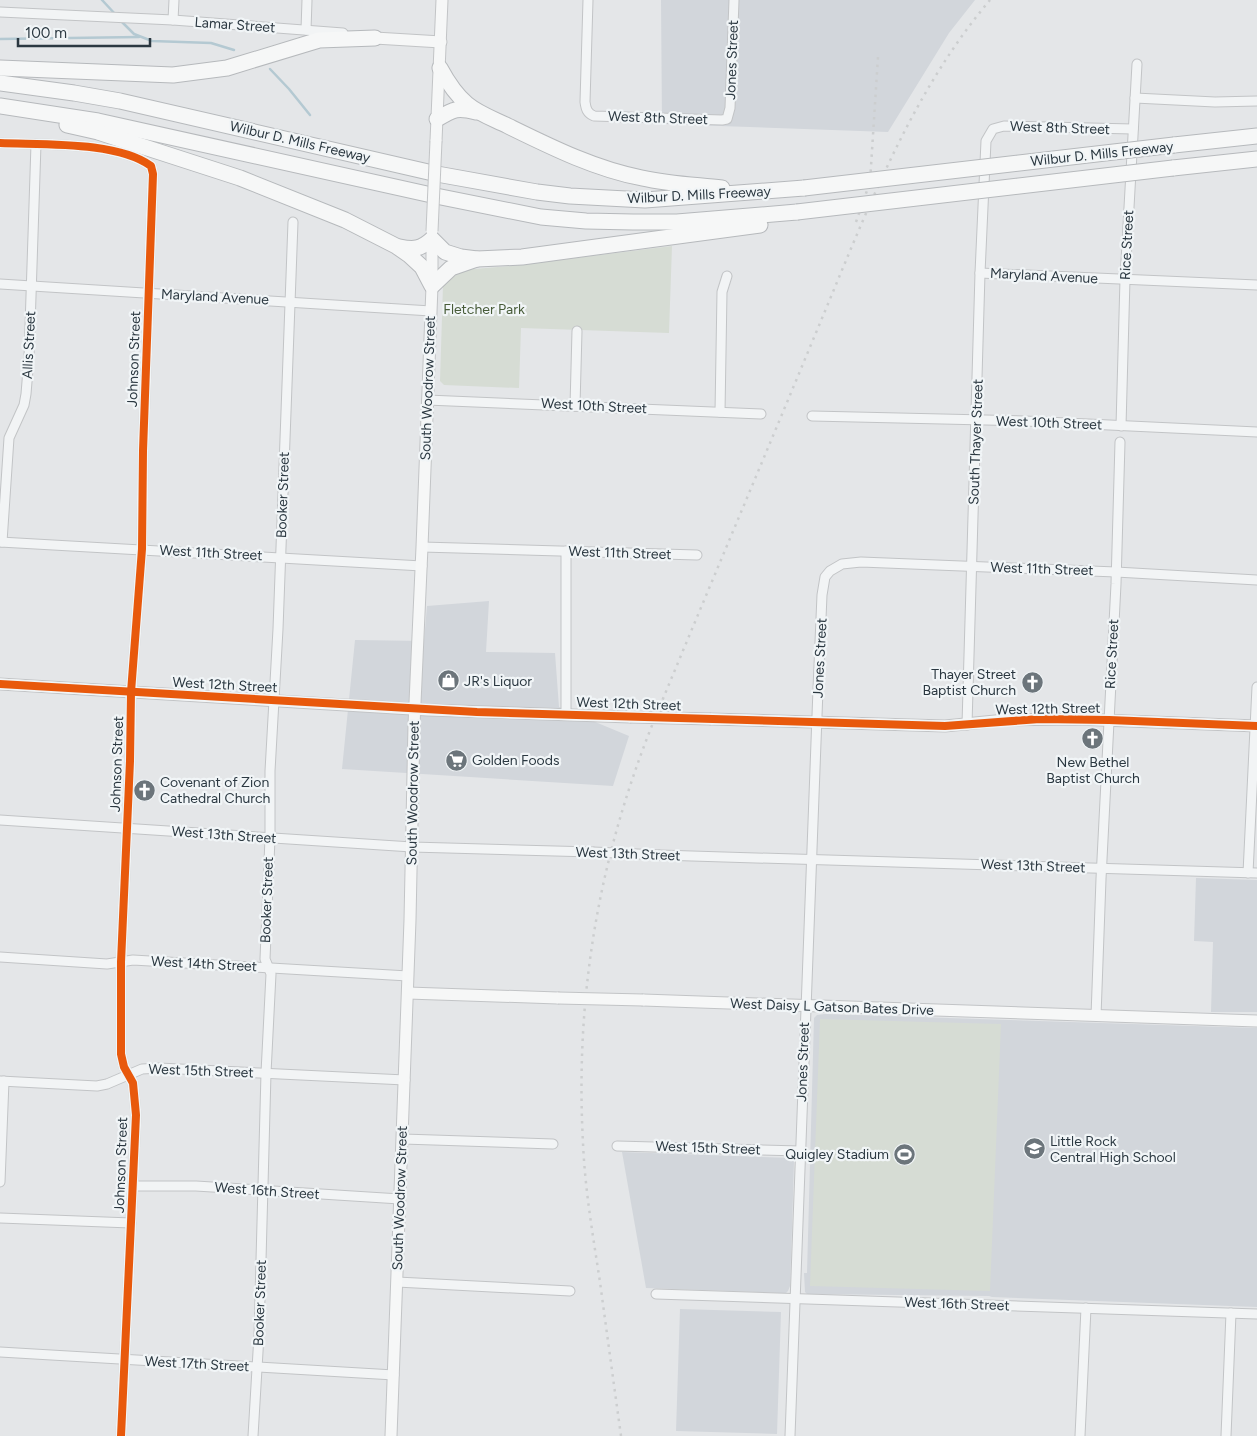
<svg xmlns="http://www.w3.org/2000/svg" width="1257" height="1436" font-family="Figtree,sans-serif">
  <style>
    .built { fill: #d2d6db }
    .green { fill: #d6dcd4 }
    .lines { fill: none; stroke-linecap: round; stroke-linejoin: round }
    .stream { stroke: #b4c9d2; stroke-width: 2.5 }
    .street-casing { stroke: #c2c4c6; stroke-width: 11 }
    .secondary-casing { stroke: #c2c4c6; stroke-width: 13 }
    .highway-casing { stroke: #b6b9bc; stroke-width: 17 }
    .street { stroke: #f2f4f5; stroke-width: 9 }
    .secondary { stroke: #f6f7f7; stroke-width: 11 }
    .highway { stroke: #f6f7f7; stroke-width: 15 }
    .rail { stroke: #cccecf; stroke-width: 2.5; stroke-dasharray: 2.5 5; stroke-linecap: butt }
    .street-bridge-casing { stroke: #c2c4c6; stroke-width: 11; stroke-linecap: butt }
    .secondary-bridge-casing { stroke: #c2c4c6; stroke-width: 13; stroke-linecap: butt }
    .highway-bridge-casing { stroke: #b6b9bc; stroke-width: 17; stroke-linecap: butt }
    .street-bridge { stroke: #f2f4f5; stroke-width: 9 }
    .secondary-bridge { stroke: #f6f7f7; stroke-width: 11 }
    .highway-bridge { stroke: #f6f7f7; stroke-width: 15 }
    .cycleway-casing { stroke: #f1f5f7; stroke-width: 11 }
    .cycleway { stroke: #e8590c; stroke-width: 8 }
    .labels { text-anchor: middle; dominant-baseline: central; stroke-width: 4.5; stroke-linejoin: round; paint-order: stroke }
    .street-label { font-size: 14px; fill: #2b3841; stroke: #f1f5f7 }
    .park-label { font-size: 14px; fill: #485c39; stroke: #f1f5f7 }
    .poi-label { font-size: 14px; fill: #2b3841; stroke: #f1f5f7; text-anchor: start }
  </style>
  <rect width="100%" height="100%" fill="#e4e6e8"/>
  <!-- built -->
  <g class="built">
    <polygon points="661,0 975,0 949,33 888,132 662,124"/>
    <polygon points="489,601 486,652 555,653 559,707 629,736 613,786 342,769 355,640 424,641 427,606"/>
    <polygon points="1196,878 1257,880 1257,1012 1211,1012 1213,942 1194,941"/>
    <polygon points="825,1014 1257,1028 1257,1307 992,1297 989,1296 807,1294 805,1292 804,1273 807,1273 814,1018 817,1015"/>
    <polygon points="622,1152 792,1158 794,1161 792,1229 790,1286 788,1291 786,1293 781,1293 646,1288"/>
    <polygon points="680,1309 781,1312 777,1434 676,1431"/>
  </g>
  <!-- green -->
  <g class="green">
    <polygon points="672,246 669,333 521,328 519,388 444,385 440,381 443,285 462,270 511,266"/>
    <polygon points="820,1019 1001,1024 990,1291 810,1286"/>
  </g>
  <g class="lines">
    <!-- stream -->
    <g class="stream">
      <polyline points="102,0 116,15"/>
      <polyline points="121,21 134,34 152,41 211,43 234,50"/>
      <polyline points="0,39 139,37"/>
      <polyline points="270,69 289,89 310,115"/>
    </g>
    <defs>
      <g id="street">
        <path d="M588 0 585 102C586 109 587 113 594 116L722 120 727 119 730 108 734 0"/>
        <polyline points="0,12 173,20 343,33"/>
        <polyline points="173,20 174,0"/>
        <polyline points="306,30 307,0"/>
        <polyline points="1135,98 1215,102 1257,101"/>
        <path d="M0 143C42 145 117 141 151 166L153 174 143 451 142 549 131 692 130 761 121 962V1054L124 1067 133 1083 136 1115 121 1436"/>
        <polyline points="980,273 1257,285"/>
        <polyline points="0,284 431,311"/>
        <polyline points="427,400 761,414"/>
        <polyline points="575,406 577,331"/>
        <polyline points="720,412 722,292 727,276"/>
        <polyline points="812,416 1025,421 1257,432"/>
        <polyline points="1121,426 1125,279 1137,64"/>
        <polyline points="0,542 422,566"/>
        <polyline points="2,542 9,438 24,405 26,394 29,357 36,144"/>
        <polyline points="422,547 697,555"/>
        <polyline points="566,715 566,551"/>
        <polyline points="967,725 980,273 986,141 993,129 1004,126 1133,129"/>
        <polyline points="0,820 412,847 593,852"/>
        <polyline points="660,855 1257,873"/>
        <polyline points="1248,873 1257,687"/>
        <polyline points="0,957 107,964 133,960 408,976"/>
        <polyline points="1096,1016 1101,879 1116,584 1120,442"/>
        <polyline points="0,1081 97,1086 107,1084 142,1069 159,1068 405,1080"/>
        <polyline points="403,1139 553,1144"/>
        <polyline points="617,1146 800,1151"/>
        <polyline points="0,1182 4,1081"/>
        <polyline points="133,1186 196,1186 400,1199"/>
        <polyline points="0,1218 131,1223"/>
        <polyline points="397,1282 570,1291"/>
        <polyline points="656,1294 1257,1314"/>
        <polyline points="0,1352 394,1375"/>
        <polyline points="253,1436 259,1335 266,1073 271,974 265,959 270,838 270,771 278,629 293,222"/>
        <polyline points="790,1436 818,689 822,595 825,577 830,571 842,564 861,562 1116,572 1257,580"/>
        <polyline points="1080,1436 1086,1308"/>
        <polyline points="1226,1436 1231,1313"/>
      </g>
      <g id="secondary">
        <polyline points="375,38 441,42"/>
        <polyline points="436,141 442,0"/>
        <polyline points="0,684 428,710 630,717"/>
        <polyline points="711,719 945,726 1005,720 1076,719 1257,726"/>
        <polyline points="408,993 558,998"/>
        <polyline points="643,1000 1257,1021"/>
        <polyline points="391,1436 410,920 414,725 422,547 432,286 432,236"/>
      </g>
      <g id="highway">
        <polyline points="0,68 173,75 227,68 319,40 375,38"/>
        <path d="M440 68C447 81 455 94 467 104 479 114 494 119 508 126 551 147 595 169 642 178 669 184 695 185 722 188"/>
        <polyline points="0,83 74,93 120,101 437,174 537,192 570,196 645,200 804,188"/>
        <polyline points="0,106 98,121 436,196 541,217 586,221 633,222 677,222 797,212"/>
        <path d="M437 119C454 109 457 107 476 112"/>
        <polyline points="67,125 98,132 240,178 345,220 396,246 409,255 422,267 432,286 451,268 477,259"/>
        <polyline points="1174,145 1257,136"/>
        <polyline points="1173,168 1257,159"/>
        <path d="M400 247C414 250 421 249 432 239L445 252 461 257 477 259 522 257 760 225"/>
      </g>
    </defs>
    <!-- street casing -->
    <use href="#street" class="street-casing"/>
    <!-- secondary casing -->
    <use href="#secondary" class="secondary-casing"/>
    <!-- highway casing -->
    <use href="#highway" class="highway-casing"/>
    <!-- street -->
    <use href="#street" class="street"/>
    <!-- secondary -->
    <use href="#secondary" class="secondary"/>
    <!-- highway -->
    <use href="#highway" class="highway"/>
    <!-- rail -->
    <g class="rail">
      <polyline points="856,222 870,182 878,57"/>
      <path d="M621 1436C614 1385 607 1334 600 1282 593 1236 585 1190 583 1143 575 995 599 856 655 718 708 590 762 463 815 335 864 219 908 97 990 0"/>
    </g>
    <defs>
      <polyline id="street-bridge" points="593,852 660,855"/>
      <g id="secondary-bridge">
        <polyline points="432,231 436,141"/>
        <polyline points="630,717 711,719"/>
        <polyline points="558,998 643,1000"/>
      </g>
      <g id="highway-bridge">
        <polyline points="804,188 1174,145"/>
        <polyline points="797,212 1173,168"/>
      </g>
    </defs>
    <!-- street-bridge casing -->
    <use href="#street-bridge" class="street-bridge-casing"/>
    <!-- secondary-bridge casing -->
    <use href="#secondary-bridge" class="secondary-bridge-casing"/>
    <!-- highway-bridge casing -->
    <use href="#highway-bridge" class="highway-bridge-casing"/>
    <!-- street-bridge -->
    <use href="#street-bridge" class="street-bridge"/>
    <!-- secondary-bridge -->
    <use href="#secondary-bridge" class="secondary-bridge"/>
    <!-- highway-bridge -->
    <use href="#highway-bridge" class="highway-bridge"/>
    <defs>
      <g id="cycleway">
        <path d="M0 143C42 145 117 141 151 166L153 174 143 451 142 549 131 692 130 761 121 962V1054L124 1067 133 1083 136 1115 121 1436"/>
        <polyline points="0,684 477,712 945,726 1040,719 1109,720 1257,726"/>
      </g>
    </defs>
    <!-- cycleway casing -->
    <use href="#cycleway" class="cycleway-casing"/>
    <!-- cycleway -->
    <use href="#cycleway" class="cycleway"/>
  </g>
  <!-- icons -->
  <defs>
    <symbol id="shop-disc" viewBox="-11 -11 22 22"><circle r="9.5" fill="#6c757b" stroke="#f1f5f7"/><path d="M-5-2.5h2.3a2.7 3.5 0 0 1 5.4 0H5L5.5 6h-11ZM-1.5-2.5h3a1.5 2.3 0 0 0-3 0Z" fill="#fff"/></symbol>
    <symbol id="church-disc" viewBox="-11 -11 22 22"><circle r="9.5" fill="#6c757b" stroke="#f1f5f7"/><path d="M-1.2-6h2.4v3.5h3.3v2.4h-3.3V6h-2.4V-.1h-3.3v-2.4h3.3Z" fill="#fff"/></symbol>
    <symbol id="supermarket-disc" viewBox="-11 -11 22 22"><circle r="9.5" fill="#6c757b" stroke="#f1f5f7"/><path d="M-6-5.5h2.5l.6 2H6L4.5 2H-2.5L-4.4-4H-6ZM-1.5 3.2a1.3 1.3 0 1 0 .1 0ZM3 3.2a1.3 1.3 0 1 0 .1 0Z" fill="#fff"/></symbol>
    <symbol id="school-disc" viewBox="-11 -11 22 22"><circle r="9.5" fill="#6c757b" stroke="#f1f5f7"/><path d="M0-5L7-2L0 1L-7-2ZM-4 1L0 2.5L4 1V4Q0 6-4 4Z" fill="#fff"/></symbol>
    <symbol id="stadium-disc" viewBox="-11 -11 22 22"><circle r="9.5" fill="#6c757b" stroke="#f1f5f7"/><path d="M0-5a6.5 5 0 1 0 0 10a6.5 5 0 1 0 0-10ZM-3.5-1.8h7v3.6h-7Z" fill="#fff"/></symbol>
  </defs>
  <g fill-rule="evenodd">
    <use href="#shop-disc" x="436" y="668" width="25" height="25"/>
    <use href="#church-disc" x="1020" y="670" width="25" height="25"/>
    <use href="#church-disc" x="1080" y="726" width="25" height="25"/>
    <use href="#supermarket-disc" x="444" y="748" width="25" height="25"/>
    <use href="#church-disc" x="132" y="778" width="25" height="25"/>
    <use href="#school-disc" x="1022" y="1136" width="25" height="25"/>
    <use href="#stadium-disc" x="892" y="1142" width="25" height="25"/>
  </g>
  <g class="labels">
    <!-- street labels -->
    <g class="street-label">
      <text transform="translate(235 25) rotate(4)">Lamar Street</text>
      <text transform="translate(732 60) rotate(-88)">Jones Street</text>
      <text transform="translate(658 118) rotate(2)">West 8th Street</text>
      <text transform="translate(1060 128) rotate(2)">West 8th Street</text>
      <text transform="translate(300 142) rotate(13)">Wilbur D. Mills Freeway</text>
      <text transform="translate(1102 154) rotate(-6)">Wilbur D. Mills Freeway</text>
      <text transform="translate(699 195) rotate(-3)">Wilbur D. Mills Freeway</text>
      <text transform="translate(1127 245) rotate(-87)">Rice Street</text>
      <text transform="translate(1044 276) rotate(3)">Maryland Avenue</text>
      <text transform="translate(215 297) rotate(3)">Maryland Avenue</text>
      <text transform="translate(29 345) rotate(-87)">Allis Street</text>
      <text transform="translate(134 359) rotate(-88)">Johnson Street</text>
      <text transform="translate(428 388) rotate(-88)">South Woodrow Street</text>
      <text transform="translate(594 406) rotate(3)">West 10th Street</text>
      <text transform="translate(1049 423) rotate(2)">West 10th Street</text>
      <text transform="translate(976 442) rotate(-88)">South Thayer Street</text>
      <text transform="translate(283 495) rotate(-88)">Booker Street</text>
      <text transform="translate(211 553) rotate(3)">West 11th Street</text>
      <text transform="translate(620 553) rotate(2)">West 11th Street</text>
      <text transform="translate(1042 569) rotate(2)">West 11th Street</text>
      <text transform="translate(1112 654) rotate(-87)">Rice Street</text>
      <text transform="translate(820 658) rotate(-87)">Jones Street</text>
      <text transform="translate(225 685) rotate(3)">West 12th Street</text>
      <text transform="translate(629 704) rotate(2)">West 12th Street</text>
      <text transform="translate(1048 709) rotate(-1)">West 12th Street</text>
      <text transform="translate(117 764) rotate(-88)">Johnson Street</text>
      <text transform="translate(413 793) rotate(-89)">South Woodrow Street</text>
      <text transform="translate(224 835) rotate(4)">West 13th Street</text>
      <text transform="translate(628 854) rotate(2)">West 13th Street</text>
      <text transform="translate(1033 866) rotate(2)">West 13th Street</text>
      <text transform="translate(267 900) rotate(-88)">Booker Street</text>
      <text transform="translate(204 964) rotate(3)">West 14th Street</text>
      <text transform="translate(832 1007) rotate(2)">West Daisy L Gatson Bates Drive</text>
      <text transform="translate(803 1062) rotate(-88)">Jones Street</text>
      <text transform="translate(201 1071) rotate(2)">West 15th Street</text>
      <text transform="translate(708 1148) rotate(2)">West 15th Street</text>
      <text transform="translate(121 1165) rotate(-88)">Johnson Street</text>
      <text transform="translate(267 1191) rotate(4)">West 16th Street</text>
      <text transform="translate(400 1198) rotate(-88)">South Woodrow Street</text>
      <text transform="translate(260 1303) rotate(-88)">Booker Street</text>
      <text transform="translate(957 1304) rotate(2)">West 16th Street</text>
      <text transform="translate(197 1364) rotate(3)">West 17th Street</text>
    </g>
    <!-- park labels -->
    <g class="park-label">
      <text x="484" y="309">Fletcher Park</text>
    </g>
    <!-- poi labels -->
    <g class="poi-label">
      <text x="1016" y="674" text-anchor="end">Thayer Street<tspan x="1016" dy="16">Baptist Church</tspan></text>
      <text x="464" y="681">JR's Liquor</text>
      <text x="472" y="760">Golden Foods</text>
      <text x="1093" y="762" text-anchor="middle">New Bethel<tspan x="1093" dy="16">Baptist Church</tspan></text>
      <text x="160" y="782">Covenant of Zion<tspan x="160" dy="16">Cathedral Church</tspan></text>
      <text x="1050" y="1141">Little Rock<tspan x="1050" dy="16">Central High School</tspan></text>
      <text x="889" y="1154" text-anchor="end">Quigley Stadium</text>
    </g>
  </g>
  <!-- scale -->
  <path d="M18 38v8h132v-8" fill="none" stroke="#2b3841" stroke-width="2.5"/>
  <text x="25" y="38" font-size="15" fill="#2b3841" stroke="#f1f5f7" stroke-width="4" paint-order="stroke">100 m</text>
</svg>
